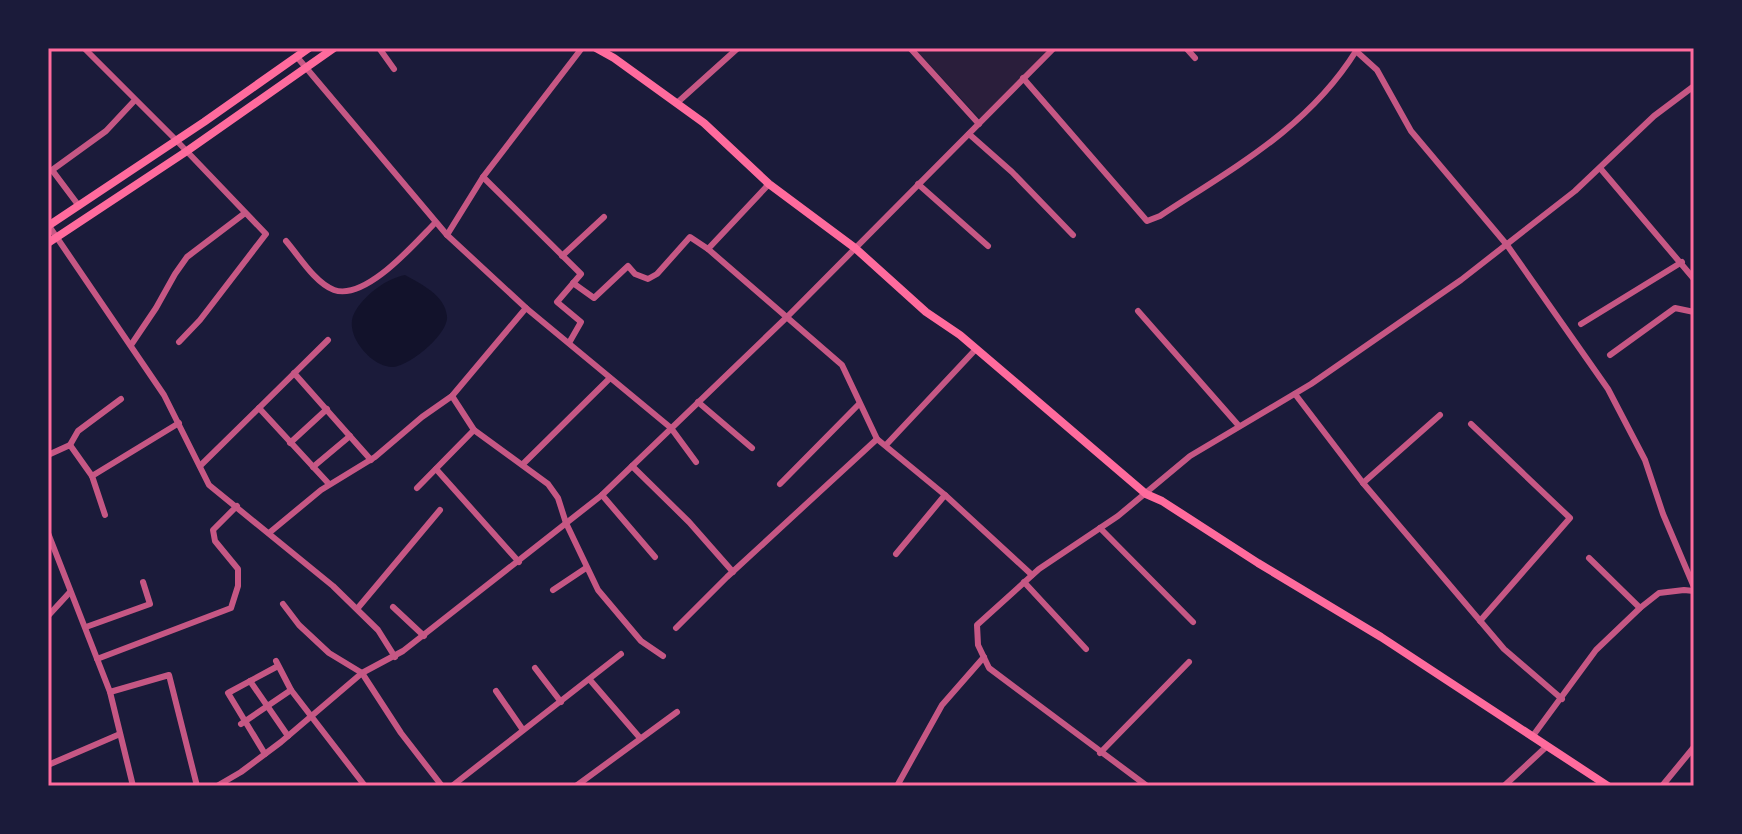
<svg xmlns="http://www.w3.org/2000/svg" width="1742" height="834" font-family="Lato,sans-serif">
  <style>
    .green { fill: #2a1e3b }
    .water { fill: #12122b }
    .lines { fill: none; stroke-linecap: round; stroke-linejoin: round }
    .minor { stroke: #c65784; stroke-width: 6 }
    .secondary { stroke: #ff6b9d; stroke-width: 8 }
    .neatline { fill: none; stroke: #ff6b9d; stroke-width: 3 }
  </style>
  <rect width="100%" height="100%" fill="#1b1b3a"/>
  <!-- green -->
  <polygon class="green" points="914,48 1051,48 980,119"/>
  <!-- water -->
  <path class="water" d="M405 275C421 284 445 295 447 316 449 334 409 367 392 367 376 366 362 352 355 338 351 328 350 319 356 310 367 293 386 279 405 275Z"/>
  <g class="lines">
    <!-- minor -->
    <g class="minor">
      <polyline points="84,48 176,140 266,234 200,320 179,342"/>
      <polyline points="379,48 394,69"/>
      <polyline points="910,48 979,124"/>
      <polyline points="1186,48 1195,58"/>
      <polyline points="1356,51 1377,70 1411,131 1507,245 1608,389 1645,460 1663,514 1694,587"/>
      <polyline points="297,57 447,235 526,308 671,428 696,462"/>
      <path d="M1023 78 1147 221 1160 216C1233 168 1308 128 1356 51L1355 48"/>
      <polyline points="678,102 738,48"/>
      <polyline points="969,134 1012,172 1073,235"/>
      <polyline points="1600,168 1694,279"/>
      <polyline points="52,170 79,206"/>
      <polyline points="48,173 106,131 135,100"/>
      <polyline points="483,177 581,274 557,302 581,322 569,343"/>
      <polyline points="769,184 708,249 842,365 877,439 945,495 1032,575"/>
      <polyline points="918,184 988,246"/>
      <polyline points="49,226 164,395 209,485 333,586 378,630 395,657"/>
      <polyline points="447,235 483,177 582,48"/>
      <path d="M286 241C299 256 315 283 334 290 366 301 415 243 435 223"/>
      <polyline points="562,256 604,217"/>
      <polyline points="573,283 594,298 628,266 635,274 648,279 657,274 690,237 708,249"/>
      <polyline points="1138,311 1239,426"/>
      <polyline points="1581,324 1682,262"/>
      <polyline points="131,345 156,308 175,274 187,257 245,213"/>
      <polyline points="1610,355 1675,308 1694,312"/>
      <polyline points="294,373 371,460"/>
      <polyline points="1295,394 1363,483 1504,649 1562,699"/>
      <polyline points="452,396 474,430 548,484 558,498 566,523 598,590 641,641 663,656"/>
      <polyline points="698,402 752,448"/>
      <polyline points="259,408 329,484"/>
      <polyline points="1471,424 1570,518 1480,621"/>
      <polyline points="290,443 327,409"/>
      <polyline points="70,445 78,431 121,399"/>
      <polyline points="886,445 976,349"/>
      <polyline points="48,455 70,445 92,476 179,423"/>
      <polyline points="523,464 610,378"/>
      <polyline points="200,466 328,340"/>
      <polyline points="632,466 689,522 733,572"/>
      <polyline points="313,467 350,436"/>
      <polyline points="436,469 519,562"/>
      <polyline points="92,476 105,515"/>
      <polyline points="1363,483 1440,415"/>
      <polyline points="780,484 859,404"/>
      <polyline points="417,488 474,430"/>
      <polyline points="602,495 655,557"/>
      <polyline points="1100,528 1193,622"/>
      <polyline points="48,533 110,692 133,786"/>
      <polyline points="269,533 321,490 375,457 422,417 452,396 526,308"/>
      <polyline points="896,554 945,495"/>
      <polyline points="1589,558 1640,608"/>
      <polyline points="1024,582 1086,649"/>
      <polyline points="553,590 586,568"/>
      <polyline points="283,604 299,625 329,653 362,673 401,733 442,786"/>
      <polyline points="393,607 424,636"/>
      <polyline points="357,609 440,510"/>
      <polyline points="48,616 70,592"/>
      <polyline points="86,627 150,604 143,582"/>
      <polyline points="676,628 727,577 877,439"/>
      <polyline points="97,659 231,608 238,586 238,569 215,541 213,530 237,506"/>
      <polyline points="276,661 291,690 365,786"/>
      <polyline points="535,668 561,702"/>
      <polyline points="590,680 640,738"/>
      <polyline points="250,681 288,736"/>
      <polyline points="496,691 523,730"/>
      <polyline points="110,692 169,675 197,786"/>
      <polyline points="241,724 291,690"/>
      <polyline points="1532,737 1596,650 1640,608 1659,593 1684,590 1694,591"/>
      <polyline points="1100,753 1189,662"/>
      <polyline points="265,754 228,693 278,666"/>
      <polyline points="48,765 120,734"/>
      <polyline points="217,786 241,772 281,742 362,673 403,651 602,495 788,316 1054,48"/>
      <polyline points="452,786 621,654"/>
      <polyline points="576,786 677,712"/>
      <polyline points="897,786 942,705 984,657"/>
      <polyline points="1147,786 989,668 978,645 977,625 1039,569 1118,516 1190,456 1311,384 1461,280 1575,191 1654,116 1694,86"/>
      <polyline points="1504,786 1546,747"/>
      <polyline points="1662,786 1694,747"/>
    </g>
    <!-- secondary -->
    <g class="secondary">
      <polyline points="596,48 614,58 704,123 769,184 855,248 926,312 960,335 1146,494 1162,501 1258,563 1381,637 1608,786"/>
      <polyline points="48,226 204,122 309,48"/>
      <polyline points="48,243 187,151 334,48"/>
    </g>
  </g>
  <!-- border -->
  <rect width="1742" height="834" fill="none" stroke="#1b1b3a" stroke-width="100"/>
  <rect x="50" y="50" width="1642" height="734" class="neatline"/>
</svg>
